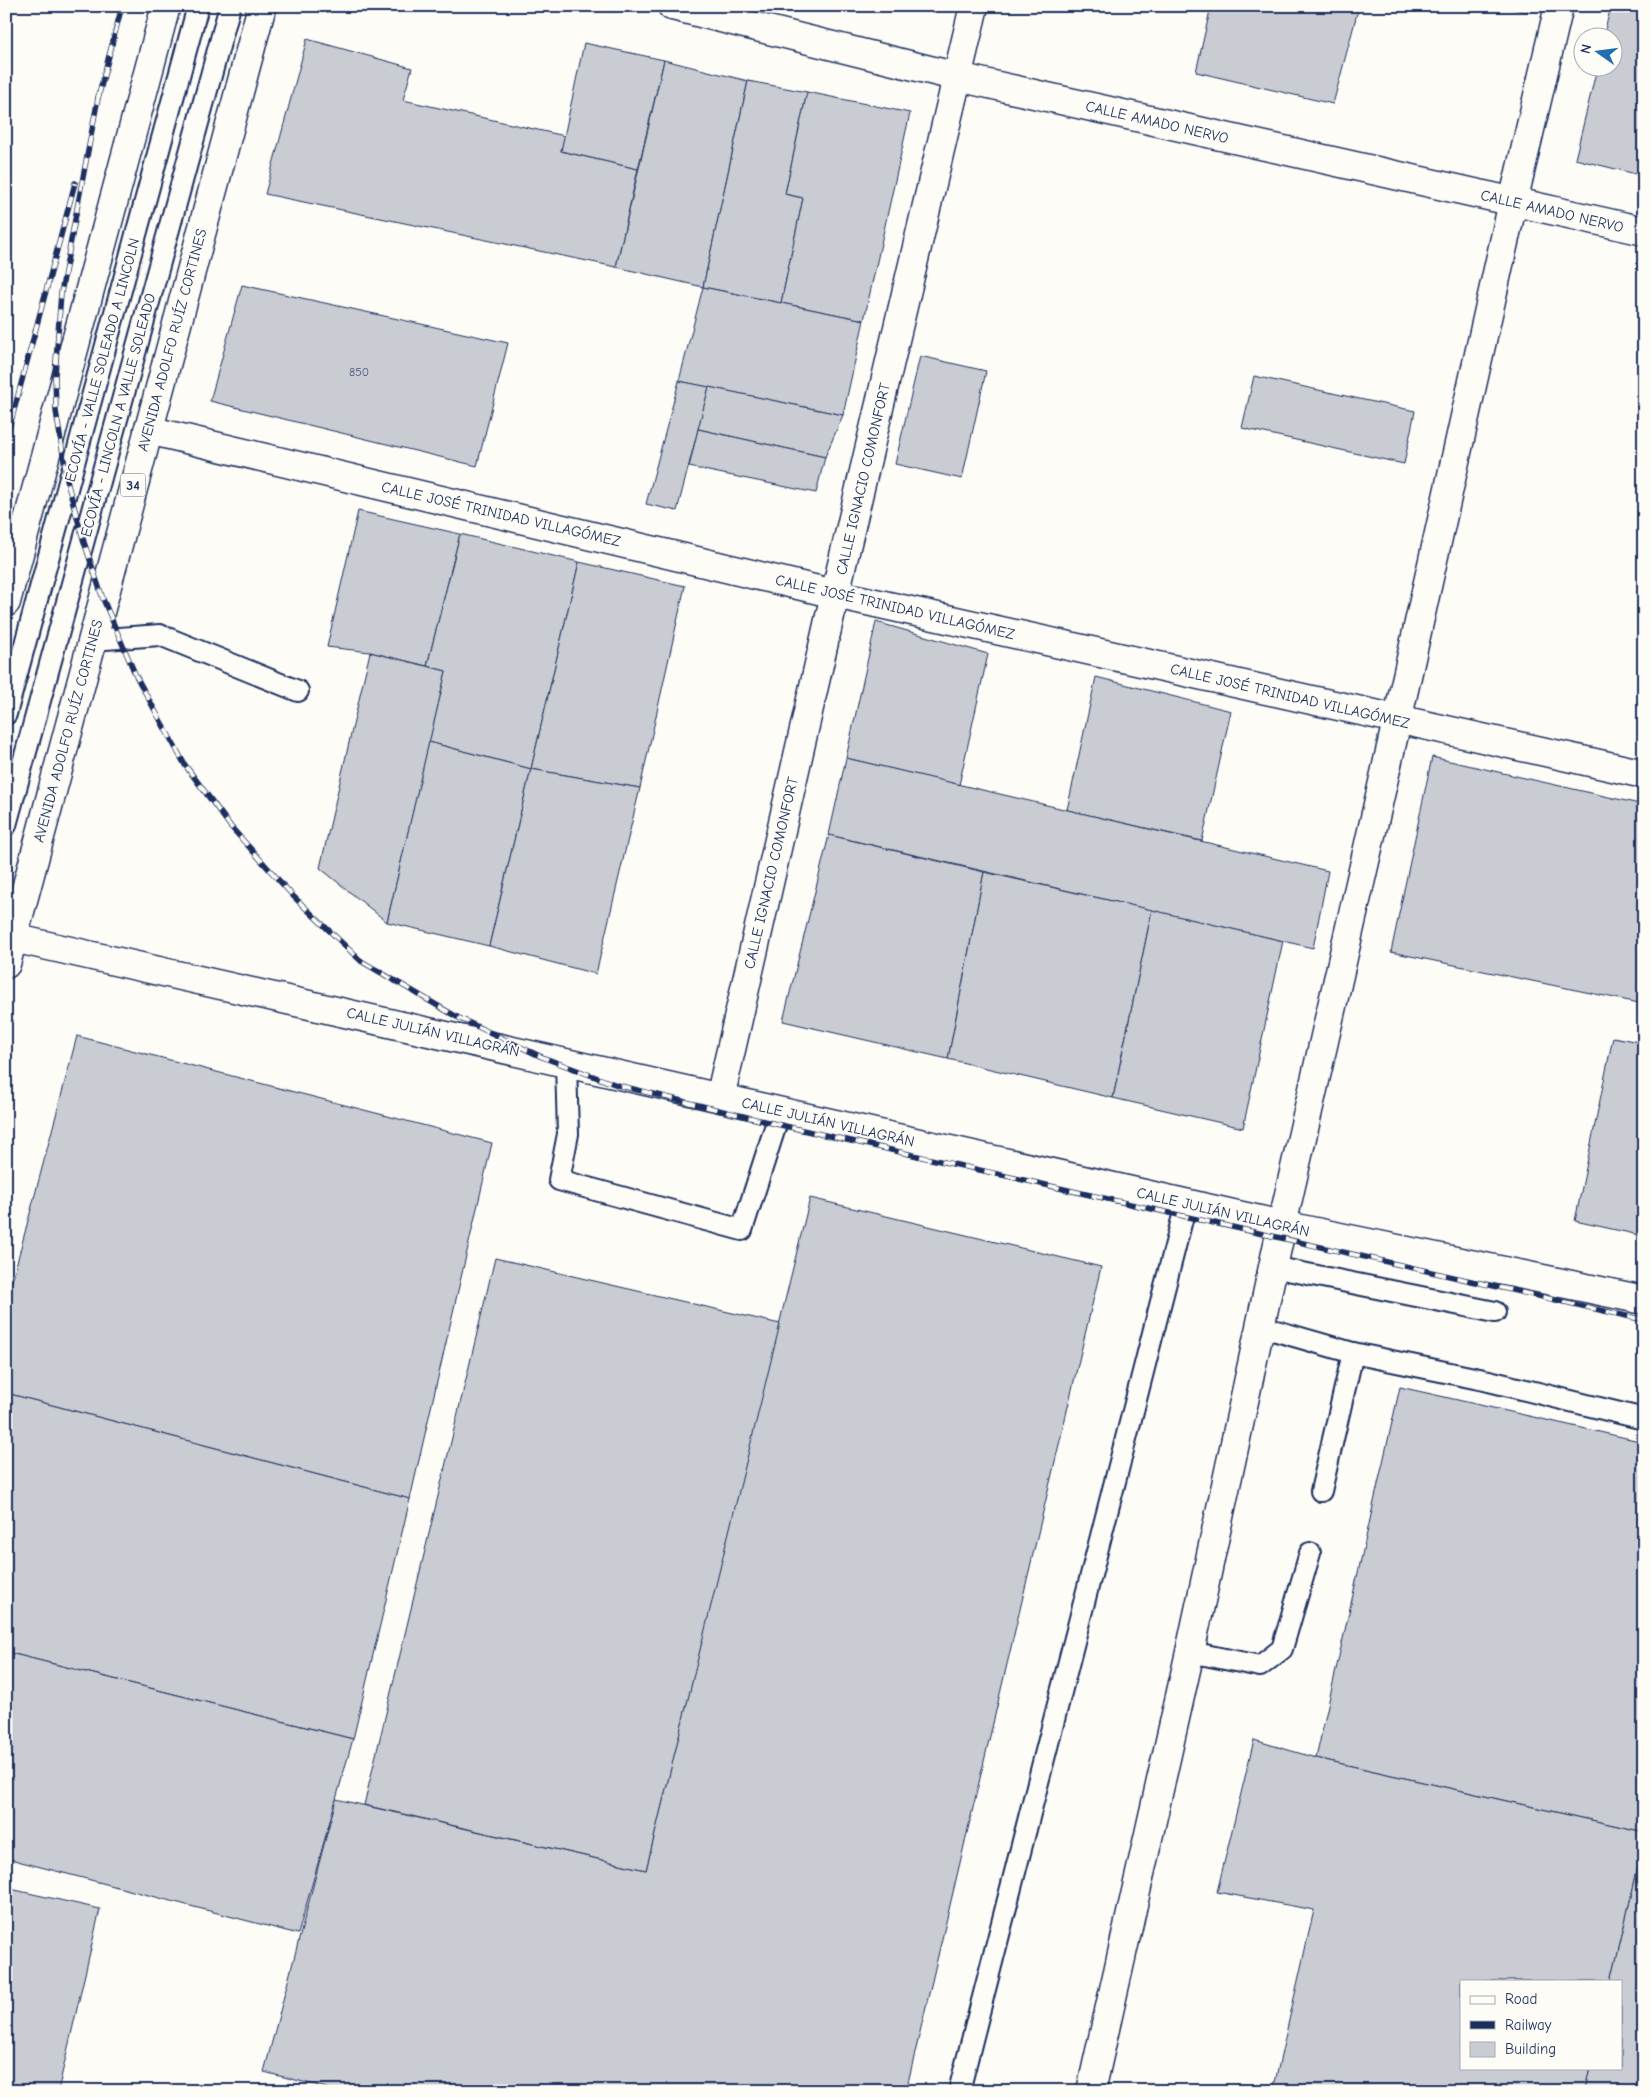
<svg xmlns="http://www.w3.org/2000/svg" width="1650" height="2097" font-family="'Comic Neue',sans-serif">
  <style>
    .building { fill: #c9ccd3; stroke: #1b2f5e }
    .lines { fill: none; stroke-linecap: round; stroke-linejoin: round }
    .service-casing { stroke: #1b2f5e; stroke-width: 24 }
    .minor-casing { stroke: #1b2f5e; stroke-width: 31 }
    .tertiary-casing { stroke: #1b2f5e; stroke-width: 31 }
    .primary-casing { stroke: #1b2f5e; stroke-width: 31 }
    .service { stroke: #fdfcf7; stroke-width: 20 }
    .minor { stroke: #fdfcf7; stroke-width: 28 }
    .tertiary { stroke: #fdfcf7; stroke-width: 28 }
    .primary { stroke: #fdfcf7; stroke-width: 28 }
    .rail-casing { stroke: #1b2f5e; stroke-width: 5.5 }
    .rail { stroke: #fdfcf7; stroke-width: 4; stroke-dasharray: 11; stroke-linecap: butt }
    .labels { text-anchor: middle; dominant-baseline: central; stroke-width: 4; stroke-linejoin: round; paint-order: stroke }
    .number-label { font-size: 12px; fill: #46567b }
    .shield { fill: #fdfcf7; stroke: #5f6c8c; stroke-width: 1 }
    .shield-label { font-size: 14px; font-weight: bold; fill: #1b2f5e }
    .street-label { font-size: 15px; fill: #1b2f5e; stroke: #fdfcf7 }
  </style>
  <rect width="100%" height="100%" fill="#fdfcf7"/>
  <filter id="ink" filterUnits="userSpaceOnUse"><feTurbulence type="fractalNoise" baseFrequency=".02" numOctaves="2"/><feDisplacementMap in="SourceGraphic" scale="10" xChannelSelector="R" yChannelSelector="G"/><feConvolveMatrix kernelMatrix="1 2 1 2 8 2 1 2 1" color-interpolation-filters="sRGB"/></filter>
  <g filter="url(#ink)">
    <!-- building -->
    <g class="building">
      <polygon points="1211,6 1359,6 1333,104 1196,72"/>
      <polygon points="1500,6 1529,6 1527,12"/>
      <polygon points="1611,6 1644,6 1644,176 1575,159 1597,68 1612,68 1612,38 1603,38"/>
      <polygon points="307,39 412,68 403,100 565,136 561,151 638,169 616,267 265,194"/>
      <polygon points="584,43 664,60 638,169 561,151"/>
      <polygon points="664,60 748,81 703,287 616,267"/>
      <polygon points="748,81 807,92 785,194 803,198 781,303 703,287"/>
      <polygon points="807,92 910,113 864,320 781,303 803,198 785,194"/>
      <polygon points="242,285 508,343 477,466 210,401"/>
      <polygon points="703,287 864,320 843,415 679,381"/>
      <polygon points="920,356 986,371 962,479 895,464"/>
      <polygon points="1254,376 1415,411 1404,464 1242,428"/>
      <polygon points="679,381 709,387 677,511 646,504"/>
      <polygon points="709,387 843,415 825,457 698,429"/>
      <polygon points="698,429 825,457 816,493 689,467"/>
      <polygon points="358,511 460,534 427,666 370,652 327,647"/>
      <polygon points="460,534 579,562 531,769 429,742 446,671 427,666"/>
      <polygon points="579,562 685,586 640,788 531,769"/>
      <polygon points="876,622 988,654 959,785 846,758"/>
      <polygon points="370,652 446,671 387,922 320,868"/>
      <polygon points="1096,677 1231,711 1202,841 1067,810"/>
      <polygon points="429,742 531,769 489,946 387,922"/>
      <polygon points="1432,757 1644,805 1644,1004 1391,952"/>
      <polygon points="846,758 1328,871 1313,948 829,835"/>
      <polygon points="531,769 640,788 596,974 489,946"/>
      <polygon points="829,835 984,872 948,1059 783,1021"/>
      <polygon points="984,872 1152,910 1113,1098 948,1059"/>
      <polygon points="1152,910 1283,941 1243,1128 1113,1098"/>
      <polygon points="77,1036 492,1143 410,1499 6,1393 6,1304"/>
      <polygon points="1613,1037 1644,1043 1644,1236 1575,1221"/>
      <polygon points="810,1198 1101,1267 906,2091 339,2091 264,2072 336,1799 646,1870"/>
      <polygon points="495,1258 780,1324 646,1870 364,1805"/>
      <polygon points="1400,1387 1644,1442 1644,1832 1316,1758"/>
      <polygon points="6,1393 410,1499 353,1739 6,1652"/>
      <polygon points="6,1652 353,1739 298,1934 6,1858"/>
      <polygon points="1254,1740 1316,1758 1644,1832 1644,1842 1611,1981 1461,1981 1461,2068 1590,2068 1585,2091 1273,2091 1314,1910 1217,1892"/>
      <polygon points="1644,1842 1644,2091 1585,2091 1590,2068 1621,2068 1621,1981 1611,1981"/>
      <polygon points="6,1888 100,1909 58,2091 23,2091 6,2086"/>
    </g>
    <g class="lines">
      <defs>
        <g id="service">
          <polyline points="92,640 160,635 298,691"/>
          <polyline points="6,714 198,6"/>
          <polyline points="6,825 230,6"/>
          <polyline points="566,1063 568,1134 559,1180 742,1230 780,1112"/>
          <polyline points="1273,1267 1495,1312"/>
          <polyline points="1259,1326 1353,1353 1489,1381 1644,1419"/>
          <polyline points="1321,1491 1353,1353"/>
          <polyline points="1190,1652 1260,1666 1282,1649 1310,1553"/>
          <polyline points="959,2091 1186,1204"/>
        </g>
        <g id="minor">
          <polyline points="148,430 835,594 1644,774"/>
          <polyline points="720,1098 835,594 974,6"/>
          <polyline points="1091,2091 1190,1652 1282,1225 1397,721 1513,202 1559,6"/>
        </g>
        <g id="tertiary">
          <polyline points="672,6 958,77 1644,231"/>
          <polyline points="13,938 1282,1225 1644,1300"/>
        </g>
        <g id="primary">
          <polyline points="6,602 166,6"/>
          <polyline points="6,964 262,6"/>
        </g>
      </defs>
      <!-- service casing -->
      <use href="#service" class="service-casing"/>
      <!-- minor casing -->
      <use href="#minor" class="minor-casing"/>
      <!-- tertiary casing -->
      <use href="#tertiary" class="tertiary-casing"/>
      <!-- primary casing -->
      <use href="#primary" class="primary-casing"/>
      <!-- service -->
      <use href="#service" class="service"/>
      <!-- minor -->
      <use href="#minor" class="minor"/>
      <!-- tertiary -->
      <use href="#tertiary" class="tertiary"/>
      <!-- primary -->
      <use href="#primary" class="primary"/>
      <defs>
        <g id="rail">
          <polyline points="99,93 61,293 55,375 56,411 68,485 84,542 103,599 136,676 185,765 231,827 294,897 361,961 457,1017 542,1057 617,1085 776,1124 1644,1320"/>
          <polyline points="98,98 122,6"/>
          <polyline points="6,440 75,183"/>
        </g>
      </defs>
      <!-- rail casing -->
      <use href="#rail" class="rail-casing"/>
      <!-- rail -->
      <use href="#rail" class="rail"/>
    </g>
  </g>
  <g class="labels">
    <!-- number labels -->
    <g class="number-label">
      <text x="359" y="372">850</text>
    </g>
    <!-- shield labels -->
    <rect class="shield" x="120.5" y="473.5" width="25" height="23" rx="4"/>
    <g class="shield-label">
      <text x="133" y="485">34</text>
    </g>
    <!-- street labels -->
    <g class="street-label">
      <text transform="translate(1157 122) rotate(13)">CALLE AMADO NERVO</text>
      <text transform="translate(1552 211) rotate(13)">CALLE AMADO NERVO</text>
      <text transform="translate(172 340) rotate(-75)">AVENIDA ADOLFO RUÍZ CORTINES</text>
      <text transform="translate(102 360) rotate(-75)">ECOVÍA - VALLE SOLEADO A LINCOLN</text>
      <text transform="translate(118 415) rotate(-75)">ECOVÍA - LINCOLN A VALLE SOLEADO</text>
      <text transform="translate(863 479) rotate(-77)">CALLE IGNACIO COMONFORT</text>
      <text transform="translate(501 514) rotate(13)">CALLE JOSÉ TRINIDAD VILLAGÓMEZ</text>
      <text transform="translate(895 607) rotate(13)">CALLE JOSÉ TRINIDAD VILLAGÓMEZ</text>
      <text transform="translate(1290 696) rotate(13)">CALLE JOSÉ TRINIDAD VILLAGÓMEZ</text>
      <text transform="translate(68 731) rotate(-75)">AVENIDA ADOLFO RUÍZ CORTINES</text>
      <text transform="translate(771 873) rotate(-77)">CALLE IGNACIO COMONFORT</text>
      <text transform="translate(433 1032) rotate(13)">CALLE JULIÁN VILLAGRÁN</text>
      <text transform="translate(828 1122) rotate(13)">CALLE JULIÁN VILLAGRÁN</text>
      <text transform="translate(1223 1212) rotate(13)">CALLE JULIÁN VILLAGRÁN</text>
    </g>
  </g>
  <!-- margin -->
  <rect width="1650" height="2097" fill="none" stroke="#fdfcf7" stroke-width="25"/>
  <rect x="12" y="12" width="1625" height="2072" fill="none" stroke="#1b2f5e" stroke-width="2" filter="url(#ink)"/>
  <!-- legend -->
  <rect x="1460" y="1980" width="162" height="90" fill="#fdfcf7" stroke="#a3aaba"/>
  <rect x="1470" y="1996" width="25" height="8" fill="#fdfcf7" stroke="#a3aaba"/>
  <text x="1505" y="2004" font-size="15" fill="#1b2f5e">Road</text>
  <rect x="1470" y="2021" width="25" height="8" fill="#1b2f5e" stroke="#a3aaba"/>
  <text x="1505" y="2030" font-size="15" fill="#1b2f5e">Railway</text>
  <rect x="1470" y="2042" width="25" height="15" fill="#c9ccd3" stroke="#a3aaba"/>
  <text x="1505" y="2054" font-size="15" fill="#1b2f5e">Building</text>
  <!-- north arrow -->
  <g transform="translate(1598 52) rotate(284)"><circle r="24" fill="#fdfcf7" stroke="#a3aaba"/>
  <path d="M0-4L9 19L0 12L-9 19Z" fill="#1f6fb2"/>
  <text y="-8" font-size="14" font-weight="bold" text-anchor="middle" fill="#1b2f5e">N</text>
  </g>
</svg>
